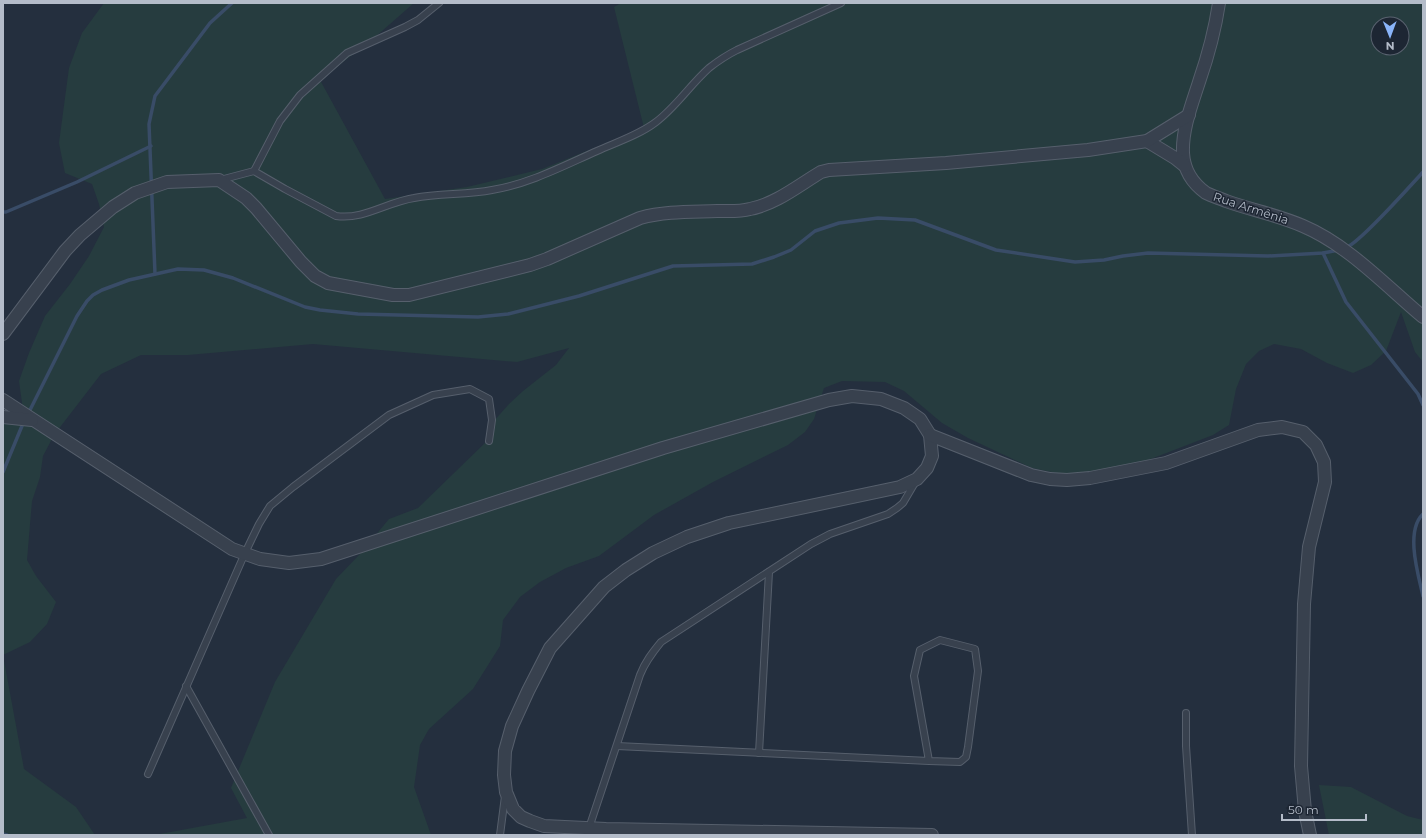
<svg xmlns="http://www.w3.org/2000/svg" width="1426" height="838" font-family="Montserrat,sans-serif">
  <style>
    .green { fill: #263c3f; fill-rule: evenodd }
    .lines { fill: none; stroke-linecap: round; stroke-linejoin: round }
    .stream { stroke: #394c67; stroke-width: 3.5 }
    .lane-casing { stroke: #565f6c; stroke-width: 8 }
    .street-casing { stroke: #565f6c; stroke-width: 14 }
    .lane { stroke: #38414e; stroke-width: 6 }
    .street { stroke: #38414e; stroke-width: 12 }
    .labels { text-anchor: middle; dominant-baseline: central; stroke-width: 3; stroke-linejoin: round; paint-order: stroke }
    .street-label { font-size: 12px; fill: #b4bcc9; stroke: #1d2633 }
  </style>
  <rect width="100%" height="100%" fill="#242f3e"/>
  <!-- green -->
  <g class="green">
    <path d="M104 3H414L374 38 320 80 385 199 467 187 542 169 644 128 614 7 621 3H1423V362L1415 352 1401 312 1386 351 1371 365 1353 373 1327 363 1301 349 1274 344 1259 351 1246 364 1236 389 1229 425 1213 435 1143 462 1071 476 1032 468 968 438 942 423 904 391 885 382 842 381 824 388 814 419 805 432 788 445 713 482 654 515 599 556 566 568 540 582 520 597 503 620 500 646 473 689 429 729 420 745 414 787 431 835H154L247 818 231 788 275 682 336 579 359 555 389 519 418 508 487 441 493 422 509 404 523 391 556 365 569 348 517 362 313 344 188 355H141L101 374 54 435 43 456 40 477 32 501 27 560 36 576 56 602 47 624 30 642 3 655 24 769 76 807 95 835H3V422L23 410 19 381 29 353 45 316 70 284 89 256 104 227 99 204 92 184 65 173 59 143 69 68 82 33ZM1378 24H1402V48H1378Z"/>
    <polygon points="1319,785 1351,787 1407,816 1423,820 1423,835 1329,835"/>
  </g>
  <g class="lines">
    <!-- stream -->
    <g class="stream">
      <polyline points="3,212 6,212 77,182 151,146"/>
      <path d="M1345 248C1358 245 1411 185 1423 172"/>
      <polyline points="1323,253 1346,302 1418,394 1423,405"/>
      <polyline points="155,274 149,124 155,96 210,23 232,3"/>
      <polyline points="28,414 77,316 87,301 93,295 102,290 129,280 178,269 204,270 233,278 305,307 320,310 358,314 478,317 508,314 579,296 673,266 752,264 774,257 791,250 815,231 839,223 878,218 915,220 996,250 1075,262 1104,260 1123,256 1148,253 1268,256 1323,253 1339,250"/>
      <polyline points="3,472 24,421"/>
      <path d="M1423 514C1405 531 1418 574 1423 596"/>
      <polyline points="3,834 7,835"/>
    </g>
    <defs>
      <g id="lane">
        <polyline points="254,171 280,121 300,95 347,53 405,27 418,20 439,3"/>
        <path d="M220 180 254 171 285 189 336 216C364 220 387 202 414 198 440 193 467 195 492 190 529 184 563 166 597 151 617 142 639 135 656 122 676 107 690 85 709 68 718 61 727 55 737 50L841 3"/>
        <polyline points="186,686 269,835"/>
        <polyline points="1186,713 1186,746 1192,835"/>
        <polyline points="617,746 929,761 960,762 966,757 968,747 978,671 975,649 940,640 920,650 914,676 929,761"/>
        <polyline points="759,753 769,572"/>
        <polyline points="148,774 245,553 259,524 270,506 293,487 389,415 433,395 470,389 489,399 492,420 489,441"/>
        <path d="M589 828 640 675C645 662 652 653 661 642L811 544 830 534 888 514 897 508 903 503 916 481"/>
        <polyline points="500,835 505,796"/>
      </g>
      <g id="street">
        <path d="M1219 3C1215 30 1208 56 1199 82 1192 104 1182 129 1183 153 1184 170 1192 183 1206 193 1212 196 1219 198 1226 201 1251 210 1278 215 1303 226 1348 245 1386 286 1423 317"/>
        <polyline points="1147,141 1175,158 1185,166"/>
        <path d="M3 334 65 251 80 235 113 207 135 193 167 182 219 180 246 198 256 208 301 262 315 276 328 283 393 295H409L530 265 547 259 640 218C666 211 691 212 717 211 728 211 739 212 750 209 776 204 799 185 821 172L829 170 946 163 1088 150 1147 141 1189 115"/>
        <polyline points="3,400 232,549 260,559 289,563 321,559 663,448 829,400 852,396 881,399 904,408 920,419 930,435 932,456 927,468 917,479 900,487 729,523 687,537 653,553 626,570 604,587 550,648 528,691 512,726 505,751 504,775 506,792 513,809 521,817 530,821 544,826 606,829 932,835"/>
        <polyline points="3,417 32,420"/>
        <polyline points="930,435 1031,475 1050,479 1067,480 1090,478 1166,463 1258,430 1282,427 1303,432 1316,445 1324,462 1325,482 1309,547 1304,604 1301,766 1305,811 1310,835"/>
      </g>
    </defs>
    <!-- lane casing -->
    <use href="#lane" class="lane-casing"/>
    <!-- street casing -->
    <use href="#street" class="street-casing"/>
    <!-- lane -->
    <use href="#lane" class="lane"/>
    <!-- street -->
    <use href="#street" class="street"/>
  </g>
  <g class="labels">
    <!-- street labels -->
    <g class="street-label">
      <text transform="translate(1251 208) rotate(18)">Rua Armênia</text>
    </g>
  </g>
  <!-- border -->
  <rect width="1426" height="838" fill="none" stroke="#b4bcc9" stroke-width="8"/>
  <!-- north arrow -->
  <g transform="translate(1390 36) rotate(179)"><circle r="19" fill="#1d2633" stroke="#59626f"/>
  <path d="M0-3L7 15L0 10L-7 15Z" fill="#8ab4f8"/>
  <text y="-6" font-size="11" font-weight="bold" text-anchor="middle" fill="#b4bcc9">N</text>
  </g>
  <!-- scale -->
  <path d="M1282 814v6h84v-6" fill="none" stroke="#b4bcc9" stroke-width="2"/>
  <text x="1288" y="814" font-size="12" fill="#b4bcc9" stroke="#1d2633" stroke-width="3" paint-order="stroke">50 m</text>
</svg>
